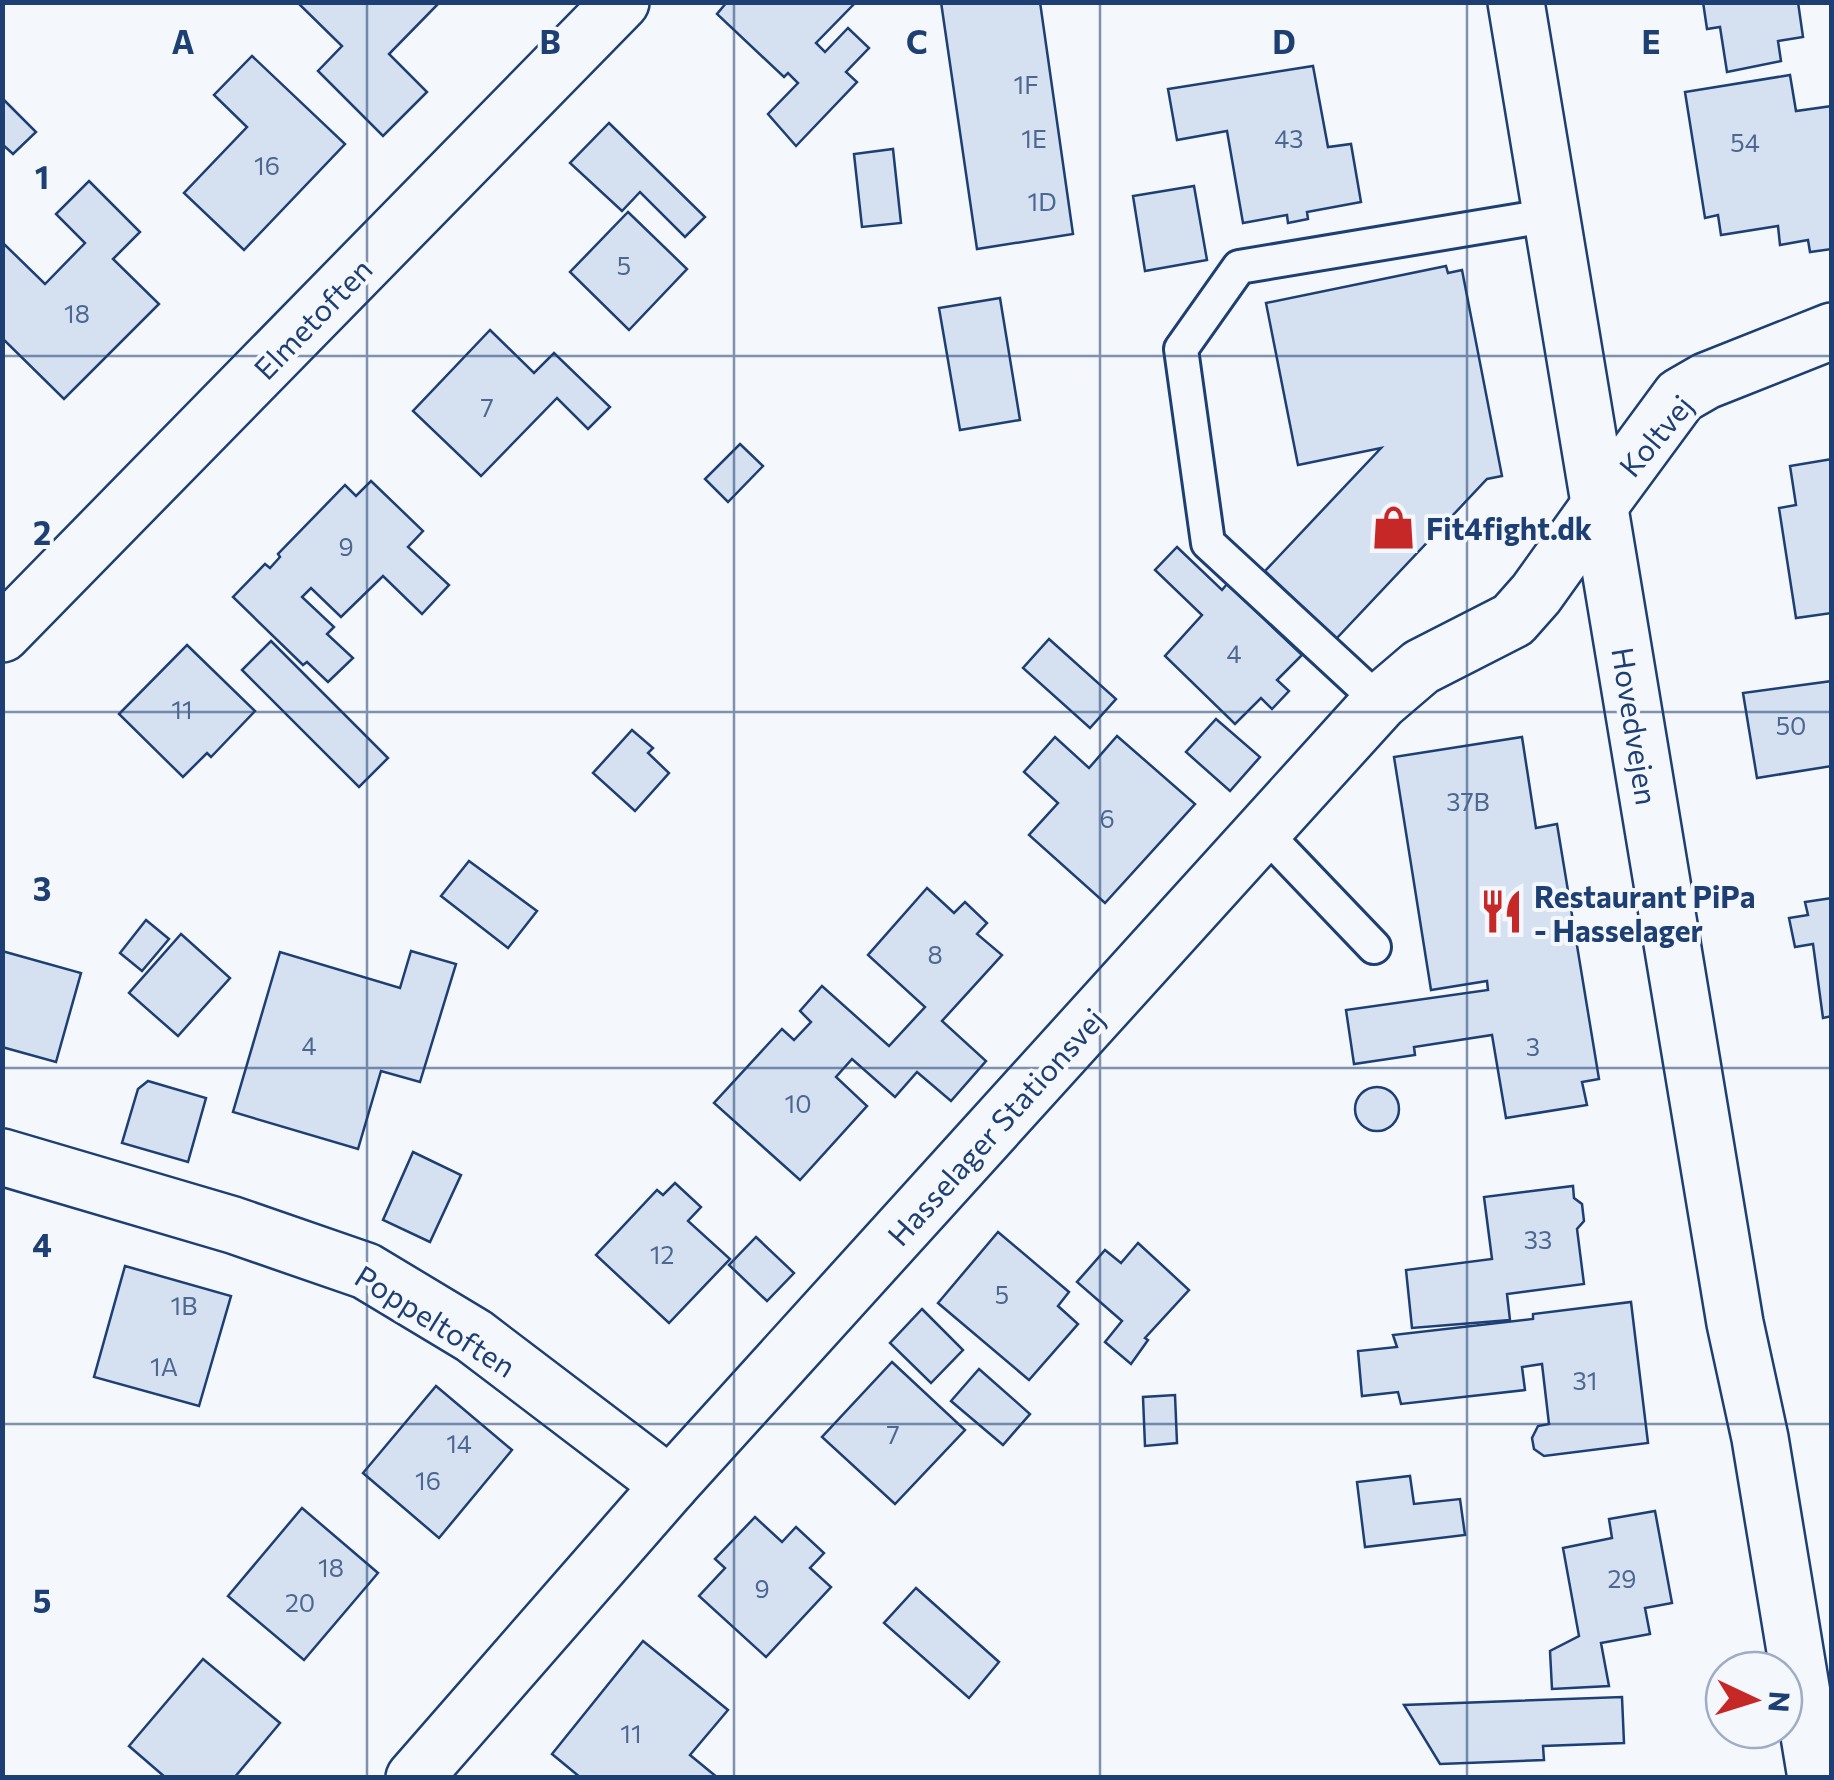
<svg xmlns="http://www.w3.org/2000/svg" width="1834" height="1780" font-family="Commissioner,sans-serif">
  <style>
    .building { fill: #d5e0f0; stroke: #1d3f73; stroke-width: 2.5 }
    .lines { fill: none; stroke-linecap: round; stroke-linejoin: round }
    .service-casing { stroke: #1d3f73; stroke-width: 38 }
    .minor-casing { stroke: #1d3f73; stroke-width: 60 }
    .tertiary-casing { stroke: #1d3f73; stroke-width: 60 }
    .secondary-casing { stroke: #1d3f73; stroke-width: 60 }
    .service { stroke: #f4f7fb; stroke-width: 32 }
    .minor { stroke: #f4f7fb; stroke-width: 55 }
    .tertiary { stroke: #f4f7fb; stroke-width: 55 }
    .secondary { stroke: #f4f7fb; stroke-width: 55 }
    .grid { fill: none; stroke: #1d3f73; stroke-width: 2.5; stroke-opacity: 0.55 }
    .labels { text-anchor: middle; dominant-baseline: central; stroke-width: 8; stroke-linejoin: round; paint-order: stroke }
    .number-label { font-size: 25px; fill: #4b6792 }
    .street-label { font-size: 30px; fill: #1d3f73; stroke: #f4f7fb }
    .poi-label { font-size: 30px; font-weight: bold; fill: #1d3f73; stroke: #f4f7fb; text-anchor: start }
    .grid-label { font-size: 32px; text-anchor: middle; font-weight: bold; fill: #1d3f73; stroke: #f4f7fb; stroke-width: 8; stroke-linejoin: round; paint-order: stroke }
  </style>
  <rect width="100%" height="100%" fill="#f4f7fb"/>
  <!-- building -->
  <g class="building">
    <polygon points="297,2 440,2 389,54 427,92 383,136 318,71 342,46"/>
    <polygon points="727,2 855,3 816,43 825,52 848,28 869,48 846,72 857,82 796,146 768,114 798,83 788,73 784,77 717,14"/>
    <polygon points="941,2 1040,2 1073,234 977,249"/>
    <polygon points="1703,2 1798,2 1803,37 1778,41 1781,61 1727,72 1720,27 1707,29"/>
    <polygon points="252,56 345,144 244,250 184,193 247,127 214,95"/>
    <polygon points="1313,66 1328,147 1351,144 1361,202 1307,212 1308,219 1288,223 1287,215 1243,223 1227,131 1177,140 1168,89"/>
    <polygon points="1790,75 1796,111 1832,106 1832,249 1810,252 1808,240 1780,245 1778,226 1721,235 1718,215 1705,218 1685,92"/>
    <polygon points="3,99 36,132 13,154 2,144"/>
    <polygon points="609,123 705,217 685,237 640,192 622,211 570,163"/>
    <polygon points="893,149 901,223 862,227 854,154"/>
    <polygon points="89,181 140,232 113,259 159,304 64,399 2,338 2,242 45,284 85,243 56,214"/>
    <polygon points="1194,186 1207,260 1145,271 1133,196"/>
    <polygon points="628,212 687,269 629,330 570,272"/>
    <polygon points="1446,266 1448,273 1462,270 1502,476 1487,479 1336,639 1265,571 1381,448 1298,465 1266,303"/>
    <polygon points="1000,298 1020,420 960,430 939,308"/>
    <polygon points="490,330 534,373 554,353 610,407 588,429 557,398 481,476 413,411"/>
    <polygon points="740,444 763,466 728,502 705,479"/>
    <polygon points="1832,459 1832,613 1796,618 1779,508 1796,505 1790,466"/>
    <polygon points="371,481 423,531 408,547 449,585 422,614 383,576 341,617 311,588 302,597 334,627 327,634 353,658 328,682 307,662 303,665 233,597 265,564 270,568 280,557 278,554 345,485 356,496"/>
    <polygon points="1177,547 1222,590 1227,584 1302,655 1277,680 1289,691 1272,709 1261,698 1235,724 1165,656 1202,615 1155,570"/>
    <polygon points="1049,639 1116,699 1090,728 1023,668"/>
    <polygon points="271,641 388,758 359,787 242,670"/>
    <polygon points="187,645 255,711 211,757 207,753 183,777 119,714"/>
    <polygon points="1832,681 1832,766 1757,778 1743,693"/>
    <polygon points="1216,719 1260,757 1230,791 1186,752"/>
    <polygon points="632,730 653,748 648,753 669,773 635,811 593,773"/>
    <polygon points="1117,736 1195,804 1105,903 1029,835 1058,803 1024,772 1055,737 1089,768"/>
    <polygon points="1522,737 1536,828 1557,824 1599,1079 1582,1082 1587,1105 1506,1118 1492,1035 1414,1047 1415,1055 1354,1064 1346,1010 1488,990 1487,981 1431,990 1394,757"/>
    <polygon points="469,861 537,911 508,948 441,896"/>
    <polygon points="927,888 954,913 965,902 987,923 977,934 1002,955 942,1021 986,1061 951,1101 917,1072 895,1097 852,1059 836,1077 867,1106 800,1180 714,1103 782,1029 794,1040 811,1022 800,1011 822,986 889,1046 925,1007 868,955"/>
    <polygon points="1832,898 1832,1016 1823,1018 1813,944 1795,947 1789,918 1808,915 1805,902"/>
    <polygon points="146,920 169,939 142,971 120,953"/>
    <polygon points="181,934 230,978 178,1036 129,993"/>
    <polygon points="2,951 81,973 56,1062 2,1047"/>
    <polygon points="411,951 456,964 420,1082 381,1071 358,1149 233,1112 280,952 400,988"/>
    <polygon points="148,1081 206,1098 188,1162 122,1143 138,1089"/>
    <circle cx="1377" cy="1109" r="22"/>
    <polygon points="413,1152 461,1175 430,1242 383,1220"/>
    <polygon points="675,1183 701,1207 688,1221 730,1259 669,1323 596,1255 657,1190 663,1195"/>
    <polygon points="1573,1186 1574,1198 1582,1204 1584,1221 1577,1229 1584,1284 1507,1294 1510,1320 1412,1328 1406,1270 1492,1259 1484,1197"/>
    <polygon points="998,1232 1069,1292 1058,1306 1078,1324 1029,1380 938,1303"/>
    <polygon points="756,1237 794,1273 767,1301 729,1265"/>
    <polygon points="1138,1243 1189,1290 1145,1338 1148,1340 1131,1364 1105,1342 1122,1321 1077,1282 1105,1250 1121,1263"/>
    <polygon points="125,1266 231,1296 199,1406 94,1377"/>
    <polygon points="1631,1302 1648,1443 1544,1456 1534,1449 1532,1438 1538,1426 1549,1424 1542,1364 1522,1367 1525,1390 1401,1404 1398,1392 1362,1396 1358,1351 1397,1347 1393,1335 1533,1319 1533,1314"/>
    <polygon points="922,1309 963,1350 931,1383 890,1343"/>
    <polygon points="892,1362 965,1430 895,1504 822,1437"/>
    <polygon points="979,1369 1030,1414 1003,1445 951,1401"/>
    <polygon points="436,1386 512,1450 439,1538 363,1473"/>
    <polygon points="1175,1395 1177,1443 1145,1446 1143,1397"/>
    <polygon points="1410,1476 1414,1504 1460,1499 1465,1535 1365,1547 1357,1482"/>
    <polygon points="302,1508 378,1573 304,1660 228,1596"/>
    <polygon points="1655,1511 1672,1603 1645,1608 1650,1634 1601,1643 1609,1686 1552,1689 1550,1651 1579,1636 1563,1548 1612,1538 1609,1519"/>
    <polygon points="755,1517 782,1542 796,1527 824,1553 810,1568 831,1587 766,1657 699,1596 725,1568 715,1559"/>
    <polygon points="916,1588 999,1662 969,1698 884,1623"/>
    <polygon points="643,1641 728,1710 690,1755 718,1778 581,1778 552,1754"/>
    <polygon points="203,1659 280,1723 234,1778 166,1778 129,1746"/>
    <polygon points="1622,1697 1624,1743 1543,1746 1544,1760 1440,1764 1404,1705"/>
  </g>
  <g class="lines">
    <defs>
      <g id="service">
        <polyline points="1380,702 1208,543 1181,349 1239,267 1552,215"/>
        <polyline points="1263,831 1374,947"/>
      </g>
      <g id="minor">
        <polyline points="2,634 621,2"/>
        <polyline points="2,1157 233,1225 366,1271 474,1336 670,1485"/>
        <polyline points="414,1778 670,1485 1380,702 1421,667 1513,620 1536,594 1599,506"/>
      </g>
      <polyline id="tertiary" points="1599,506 1680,396 1706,381 1832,331"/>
      <polyline id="secondary" points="1516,2 1735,1323 1760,1438 1816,1778"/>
    </defs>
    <!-- service casing -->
    <use href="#service" class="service-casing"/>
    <!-- minor casing -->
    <use href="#minor" class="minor-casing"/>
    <!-- tertiary casing -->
    <use href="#tertiary" class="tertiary-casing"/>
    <!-- secondary casing -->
    <use href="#secondary" class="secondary-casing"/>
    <!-- service -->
    <use href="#service" class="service"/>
    <!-- minor -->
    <use href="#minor" class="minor"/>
    <!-- tertiary -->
    <use href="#tertiary" class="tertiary"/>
    <!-- secondary -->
    <use href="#secondary" class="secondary"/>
  </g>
  <!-- grid -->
  <path class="grid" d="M367 2V1778M734 2V1778M1100 2V1778M1467 2V1778M2 356H1832M2 712H1832M2 1068H1832M2 1424H1832"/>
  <!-- icons -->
  <defs>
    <symbol id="shop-bare" viewBox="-9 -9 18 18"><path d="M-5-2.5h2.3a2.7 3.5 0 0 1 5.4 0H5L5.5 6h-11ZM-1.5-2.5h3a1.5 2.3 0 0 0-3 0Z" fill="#c62828" stroke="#f4f7fb" stroke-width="2.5" paint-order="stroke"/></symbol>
    <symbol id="restaurant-bare" viewBox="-9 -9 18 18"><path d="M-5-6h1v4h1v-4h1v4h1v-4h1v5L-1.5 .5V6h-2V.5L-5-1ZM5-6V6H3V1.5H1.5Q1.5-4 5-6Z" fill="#c62828" stroke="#f4f7fb" stroke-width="2.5" paint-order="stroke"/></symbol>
  </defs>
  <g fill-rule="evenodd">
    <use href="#shop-bare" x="1362" y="496" width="63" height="63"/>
    <use href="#restaurant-bare" x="1470" y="880" width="63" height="63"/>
  </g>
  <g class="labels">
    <!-- number labels -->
    <g class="number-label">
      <text x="1026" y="84">1F</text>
      <text x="1034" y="138">1E</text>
      <text x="1289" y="138">43</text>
      <text x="1745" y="142">54</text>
      <text x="267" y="165">16</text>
      <text x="1042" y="201">1D</text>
      <text x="624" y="265">5</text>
      <text x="77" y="313">18</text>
      <text x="487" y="407">7</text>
      <text x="346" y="546">9</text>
      <text x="1234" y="653">4</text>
      <text x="182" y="709">11</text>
      <text x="1791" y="725">50</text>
      <text x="1468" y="801">37B</text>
      <text x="1107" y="818">6</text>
      <text x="935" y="954">8</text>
      <text x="309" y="1045">4</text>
      <text x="1533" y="1046">3</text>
      <text x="798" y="1103">10</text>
      <text x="1538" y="1239">33</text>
      <text x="662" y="1254">12</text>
      <text x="1002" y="1294">5</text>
      <text x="184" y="1305">1B</text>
      <text x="164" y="1366">1A</text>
      <text x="1585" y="1380">31</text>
      <text x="893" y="1434">7</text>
      <text x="459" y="1443">14</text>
      <text x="428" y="1480">16</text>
      <text x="331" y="1567">18</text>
      <text x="1622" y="1578">29</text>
      <text x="762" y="1588">9</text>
      <text x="300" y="1602">20</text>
      <text x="631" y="1733">11</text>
    </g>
    <!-- street labels -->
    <g class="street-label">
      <text transform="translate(312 318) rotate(-46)">Elmetoften</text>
      <text transform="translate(1655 435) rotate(-50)">Koltvej</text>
      <text transform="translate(1636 726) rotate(81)">Hovedvejen</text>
      <text transform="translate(995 1126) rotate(-48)">Hasselager Stationsvej</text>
      <text transform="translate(436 1320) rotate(32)">Poppeltoften</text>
    </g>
    <!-- poi labels -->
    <g class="poi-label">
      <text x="1426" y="527">Fit4fight.dk</text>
      <text x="1534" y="895">Restaurant PiPa<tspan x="1534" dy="34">- Hasselager</tspan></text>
    </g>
  </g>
  <g class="grid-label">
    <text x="183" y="54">A</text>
    <text x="550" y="54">B</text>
    <text x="917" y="54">C</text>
    <text x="1284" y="54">D</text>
    <text x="1651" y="54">E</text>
    <text x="42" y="189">1</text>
    <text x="42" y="545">2</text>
    <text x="42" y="901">3</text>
    <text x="42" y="1257">4</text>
    <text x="42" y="1613">5</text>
  </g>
  <!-- border -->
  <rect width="1834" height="1780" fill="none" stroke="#1d3f73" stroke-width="10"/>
  <!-- north arrow -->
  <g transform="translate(1754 1700) rotate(94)"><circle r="48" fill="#f4f7fb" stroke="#9eadc5" stroke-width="2.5"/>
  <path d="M0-8L18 38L0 25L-18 38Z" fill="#c62828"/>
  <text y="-15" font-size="28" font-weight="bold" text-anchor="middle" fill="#1d3f73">N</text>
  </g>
</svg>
